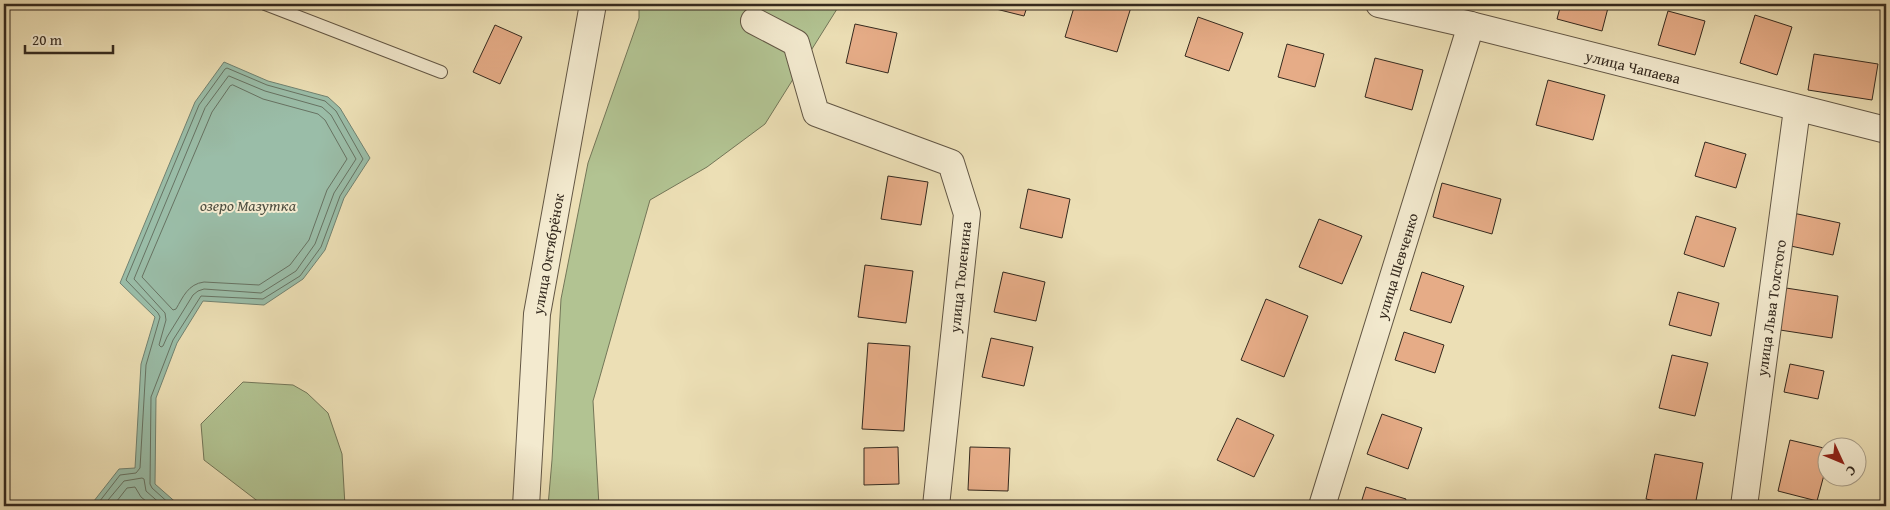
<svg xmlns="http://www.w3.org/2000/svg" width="1890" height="510" font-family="'Gentium Book Plus',serif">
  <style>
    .green { fill: #b2c392; stroke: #737658 }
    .water { fill: #9abda8; stroke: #718271 }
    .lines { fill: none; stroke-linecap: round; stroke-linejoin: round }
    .shore { stroke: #677363; stroke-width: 1 }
    .building { fill: #e6ac87; stroke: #34291e }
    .service-casing { stroke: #625644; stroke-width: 14 }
    .minor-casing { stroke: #625644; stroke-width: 28 }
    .service { stroke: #f3eacf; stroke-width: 12 }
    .minor { stroke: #f3eacf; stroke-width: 26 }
    .labels { text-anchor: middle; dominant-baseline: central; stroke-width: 4; stroke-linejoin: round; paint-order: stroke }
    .street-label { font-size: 15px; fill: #34291e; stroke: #f3eacf }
    .water-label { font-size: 16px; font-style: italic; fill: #4e4e40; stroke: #f3eacf }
  </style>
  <rect width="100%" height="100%" fill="#ecdfb5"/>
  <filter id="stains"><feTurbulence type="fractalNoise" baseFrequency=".004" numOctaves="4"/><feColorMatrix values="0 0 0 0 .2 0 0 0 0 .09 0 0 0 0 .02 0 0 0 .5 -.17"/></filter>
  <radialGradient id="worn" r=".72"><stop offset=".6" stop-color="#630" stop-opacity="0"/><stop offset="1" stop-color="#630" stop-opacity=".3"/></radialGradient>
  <!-- green -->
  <g class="green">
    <polygon points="639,4 837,4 837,9 765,124 707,167 650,200 593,401 599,506 548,506 552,460 561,299 588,163 639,18"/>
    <polygon points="243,382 293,385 307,393 328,413 342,454 345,506 264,506 204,460 201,424"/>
  </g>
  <!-- water -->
  <polygon class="water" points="224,62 268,81 328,97 340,108 370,158 344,198 325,250 303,279 264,305 203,301 177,343 156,398 155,484 180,506 90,506 119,469 135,468 141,364 155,317 120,283 195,102"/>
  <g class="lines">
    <!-- shore -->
    <g class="shore">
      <polygon points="229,76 265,91 322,107 331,115 356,159 334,193 315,244 296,271 261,293 204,289 198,291 193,295 167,337 163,346 161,347 159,345 166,320 165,313 134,279 205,108"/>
      <path d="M233 85 263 99 318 114 325 120 347 159 327 190 309 240 290 265 259 285 204 282C188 284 183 297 176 309L173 310 142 277 212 112 230 86Z"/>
      <polyline points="96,506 120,475 136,473 140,468 146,365 160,317 158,313 126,280 199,105 225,69 227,68 267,85 325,101 336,111 363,159 340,196 321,247 300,276 263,299 201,296 173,340 151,397 150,484 152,488 172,506"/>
      <polyline points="103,506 124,481 142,478 144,479 146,491 163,506"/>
      <polyline points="113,506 127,488 135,487 141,497 152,506"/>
    </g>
  </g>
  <!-- building -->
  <g class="building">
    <polygon points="985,4 1028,4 1024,16 984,6"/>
    <polygon points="1075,4 1132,4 1117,52 1065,37"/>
    <polygon points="1561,4 1609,4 1602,31 1557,19"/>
    <polygon points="1668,11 1705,21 1695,55 1658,45"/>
    <polygon points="1755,15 1792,27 1777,75 1740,63"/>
    <polygon points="1198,17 1243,33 1229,71 1185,56"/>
    <polygon points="855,24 897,33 888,73 846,63"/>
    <polygon points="495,25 522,37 500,84 473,72"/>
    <polygon points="1287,44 1324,54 1315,87 1278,77"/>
    <polygon points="1814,54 1878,64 1872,100 1808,90"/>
    <polygon points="1375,58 1423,70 1412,110 1365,97"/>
    <polygon points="1548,80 1605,95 1593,140 1536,125"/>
    <polygon points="1705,142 1746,154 1736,188 1695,176"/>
    <polygon points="888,176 928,182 921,225 881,219"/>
    <polygon points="1442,183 1501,199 1492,234 1433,217"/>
    <polygon points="1028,189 1070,199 1062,238 1020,228"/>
    <polygon points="1793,213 1840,223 1833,255 1786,245"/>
    <polygon points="1696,216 1736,228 1724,267 1684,254"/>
    <polygon points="1319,219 1362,236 1342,284 1299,267"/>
    <polygon points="865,265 913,271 906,323 858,317"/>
    <polygon points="1003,272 1045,282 1036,321 994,312"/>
    <polygon points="1422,272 1464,286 1451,323 1410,310"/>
    <polygon points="1786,288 1838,296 1832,338 1780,330"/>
    <polygon points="1678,292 1719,303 1711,336 1669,325"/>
    <polygon points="1266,299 1308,316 1284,377 1241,360"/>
    <polygon points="1404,332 1444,345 1435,373 1395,360"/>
    <polygon points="991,338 1033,347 1024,386 982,377"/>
    <polygon points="868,343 910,346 904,431 862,429"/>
    <polygon points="1672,355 1708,363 1695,416 1659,408"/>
    <polygon points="1790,364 1824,371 1818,399 1784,392"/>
    <polygon points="1382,414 1422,428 1408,469 1367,454"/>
    <polygon points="1237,418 1274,435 1254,477 1217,460"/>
    <polygon points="1790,440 1828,449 1828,460 1817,501 1778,491"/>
    <polygon points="898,447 899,484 864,485 864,448"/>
    <polygon points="970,447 1010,448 1008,491 968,490"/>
    <polygon points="1655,454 1703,463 1695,506 1681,506 1646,499"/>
    <polygon points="1366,487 1406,499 1404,506 1360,506"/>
  </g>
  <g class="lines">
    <defs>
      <polyline id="service" points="265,4 441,72"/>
      <g id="minor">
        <polyline points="1379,4 1471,25 1886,130"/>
        <polyline points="754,21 796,43 816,113 951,163 967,214 936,506"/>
        <polyline points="526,506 537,314 593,4"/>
        <polyline points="1322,506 1471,25"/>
        <polyline points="1744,506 1797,109"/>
      </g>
    </defs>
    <!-- service casing -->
    <use href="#service" class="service-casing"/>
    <!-- minor casing -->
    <use href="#minor" class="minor-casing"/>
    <!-- service -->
    <use href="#service" class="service"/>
    <!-- minor -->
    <use href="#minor" class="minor"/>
  </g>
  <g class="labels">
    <!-- street labels -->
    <g class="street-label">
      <text transform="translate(1633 67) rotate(14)">улица Чапаева</text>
      <text transform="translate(548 254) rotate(-80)">улица Октябрёнок</text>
      <text transform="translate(1397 266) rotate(-73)">улица Шевченко</text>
      <text transform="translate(960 277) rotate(-84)">улица Тюленина</text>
      <text transform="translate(1771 308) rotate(-82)">улица Льва Толстого</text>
    </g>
    <!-- water labels -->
    <g class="water-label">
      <text x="248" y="205">озеро Мазутка</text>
    </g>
  </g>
  <!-- margin -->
  <rect width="1890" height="510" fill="none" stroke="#ecdfb5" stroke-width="20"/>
  <rect x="5" y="5" width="1880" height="500" fill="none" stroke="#34291e" stroke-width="2.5"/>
  <rect x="10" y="10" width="1870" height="490" fill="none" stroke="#34291e"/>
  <!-- north arrow -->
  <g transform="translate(1842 462) rotate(134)"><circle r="24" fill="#f3eacf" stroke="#a79d88"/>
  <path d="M0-4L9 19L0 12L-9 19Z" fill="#8f2418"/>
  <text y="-8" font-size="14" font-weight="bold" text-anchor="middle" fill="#34291e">С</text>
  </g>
  <!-- scale -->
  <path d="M25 45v8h88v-8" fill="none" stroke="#34291e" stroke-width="2.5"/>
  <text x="32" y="45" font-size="15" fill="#34291e" stroke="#f3eacf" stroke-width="4" paint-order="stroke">20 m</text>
  <rect width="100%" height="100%" filter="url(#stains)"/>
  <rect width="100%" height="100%" fill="url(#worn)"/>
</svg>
